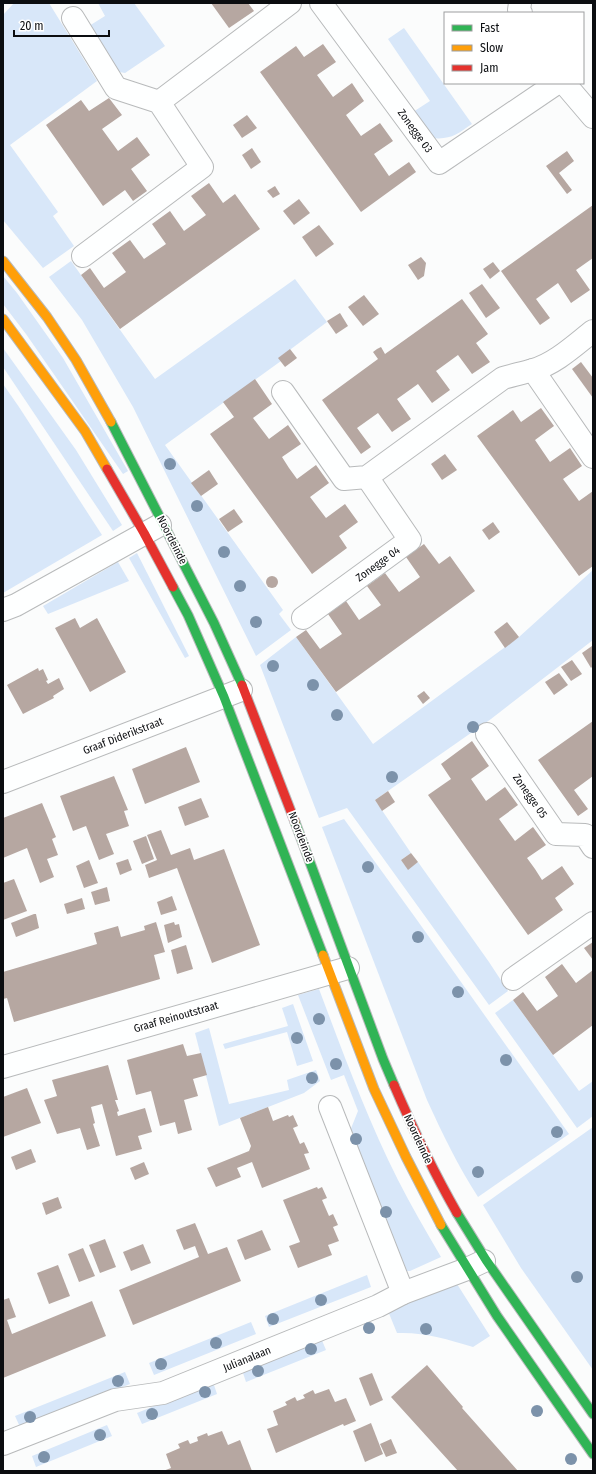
<svg xmlns="http://www.w3.org/2000/svg" width="596" height="1474" font-family="'Fira Sans Condensed',sans-serif">
  <style>
    .green { fill: #d8e7f9 }
    .building { fill: #b6a7a1 }
    .lines { fill: none; stroke-linecap: round; stroke-linejoin: round }
    .street-casing { stroke: #b8babb; stroke-width: 24 }
    .fast-casing { stroke: #b8babb; stroke-width: 11 }
    .slow-casing { stroke: #b8babb; stroke-width: 11 }
    .jam-casing { stroke: #b8babb; stroke-width: 11 }
    .street { stroke: #feffff; stroke-width: 22 }
    .fast { stroke: #30b455; stroke-width: 9 }
    .slow { stroke: #ff9f0a; stroke-width: 9 }
    .jam { stroke: #e5322d; stroke-width: 9 }
    .tree { fill: #7c92aa }
    .labels { text-anchor: middle; dominant-baseline: central; stroke-width: 3.5; stroke-linejoin: round; paint-order: stroke }
    .street-label { font-size: 11px; fill: #0b0d10; stroke: #fff }
  </style>
  <rect width="100%" height="100%" fill="#fbfcfc"/>
  <!-- green -->
  <g class="green">
    <polygon points="14,3 49,3 97,81 10,145 58,212 53,216 74,246 43,268 3,220 3,15"/>
    <polygon points="98,3 134,3 165,46 125,73 114,71 89,26 105,16"/>
    <path d="M404 28 472 124C457 134 451 140 432 138L413 112 430 101 388 39Z"/>
    <polygon points="71,261 155,379 295,279 327,322 279,358 281,361 165,445 283,610 279,614 291,630 256,656 133,407 82,320 49,277"/>
    <polygon points="3,276 17,293 63,358 128,471 123,474 26,334 3,304"/>
    <polygon points="3,348 76,450 122,525 113,531 3,367"/>
    <polygon points="3,384 19,407 102,535 3,593"/>
    <polygon points="137,553 189,656 185,658 129,558"/>
    <polygon points="118,562 129,581 48,614 43,606"/>
    <polygon points="593,570 593,640 491,719 375,800 411,853 401,860 408,869 418,862 489,962 508,991 489,1005 347,808 319,818 260,665 296,637 373,744 519,637"/>
    <path d="M344 819 417 920 569 1134 478 1197C458 1166 442 1133 427 1100L322 827Z"/>
    <path d="M319 989C343 1053 367 1118 398 1180 411 1206 426 1231 441 1257L410 1271H406L348 1136 358 1111 344 1075 331 1080 298 995Z"/>
    <polygon points="513,1000 579,1091 593,1081 593,1116 577,1128 495,1013"/>
    <polygon points="293,1004 313,1061 297,1066 287,1032 225,1049 223,1044 288,1026 282,1008"/>
    <polygon points="209,1028 229,1104 289,1090 287,1080 316,1070 320,1081 304,1093 219,1126 195,1033"/>
    <polygon points="593,1127 593,1370 521,1268 483,1205"/>
    <polygon points="367,1275 371,1287 269,1327 265,1316"/>
    <path d="M457 1284 490 1336 473 1347C446 1339 425 1332 397 1333L388 1311Z"/>
    <polygon points="251,1322 256,1334 154,1375 149,1363"/>
    <polygon points="321,1338 326,1350 246,1382 242,1370"/>
    <polygon points="125,1372 130,1384 20,1427 15,1416"/>
    <polygon points="213,1382 217,1394 142,1424 137,1413"/>
    <polygon points="107,1425 112,1436 36,1467 32,1456"/>
  </g>
  <!-- building -->
  <g class="building">
    <polygon points="211,3 248,3 254,11 229,28"/>
    <polygon points="323,44 336,62 317,75 333,97 352,83 364,101 346,115 361,136 380,123 393,141 374,154 389,176 409,162 416,172 361,212 260,72 296,46 304,57"/>
    <polygon points="109,98 122,115 102,129 118,151 137,137 150,155 131,169 147,191 133,201 125,190 103,206 46,125 81,100 89,111"/>
    <polygon points="247,115 257,128 242,138 233,125"/>
    <polygon points="252,148 261,162 251,169 242,155"/>
    <polygon points="567,151 574,161 559,173 572,190 567,194 546,166"/>
    <polygon points="209,183 223,203 235,194 260,229 120,329 81,275 90,268 104,288 126,272 112,253 130,240 144,259 166,244 152,224 170,211 184,231 206,215 191,196"/>
    <polygon points="275,186 280,194 273,198 267,191"/>
    <polygon points="299,199 310,213 294,225 283,211"/>
    <polygon points="593,205 593,258 576,270 590,290 571,303 558,283 536,299 550,318 540,325 501,271"/>
    <polygon points="319,225 334,244 316,257 302,237"/>
    <polygon points="421,257 426,263 424,276 418,280 408,265"/>
    <polygon points="493,262 500,271 490,279 483,269"/>
    <polygon points="482,284 500,308 486,318 469,293"/>
    <polygon points="364,295 379,314 363,326 348,307"/>
    <polygon points="462,299 488,334 476,343 490,362 472,374 458,355 436,371 450,390 432,403 418,384 397,399 411,419 392,432 378,413 357,428 371,447 361,454 322,400 378,359 373,352 377,349 381,347 385,354"/>
    <polygon points="340,313 348,326 336,334 327,321"/>
    <polygon points="290,349 297,358 285,367 278,358"/>
    <polygon points="581,362 593,378 593,398 572,369"/>
    <polygon points="255,379 272,404 253,418 269,439 288,425 301,444 282,457 289,468 297,479 316,465 329,483 310,497 326,518 345,504 358,522 339,536 347,548 312,574 210,434 234,417 223,402"/>
    <polygon points="541,408 554,426 535,440 550,462 570,448 582,466 563,479 579,501 593,491 593,518 592,519 593,521 593,566 579,576 477,436 513,410 521,422"/>
    <polygon points="445,454 457,470 442,480 431,464"/>
    <polygon points="209,470 218,484 201,496 191,483"/>
    <polygon points="234,509 243,522 228,532 219,519"/>
    <polygon points="493,522 500,532 489,540 482,530"/>
    <polygon points="424,544 439,564 450,556 475,591 336,692 296,637 306,630 320,649 342,634 328,614 346,601 359,620 381,605 367,586 385,573 399,592 420,577 406,557"/>
    <circle cx="272" cy="582" r="6"/>
    <polygon points="75,618 80,628 97,618 126,672 90,692 55,628"/>
    <polygon points="507,622 519,637 505,648 494,632"/>
    <polygon points="592,646 593,666 591,668 582,653"/>
    <polygon points="572,660 582,674 571,681 561,667"/>
    <polygon points="38,668 39,671 43,669 48,680 46,681 48,684 59,678 64,689 53,696 54,698 23,714 7,685"/>
    <polygon points="559,673 568,685 554,695 545,682"/>
    <polygon points="424,691 430,698 423,704 417,696"/>
    <polygon points="593,721 593,776 574,790 588,809 578,816 538,760"/>
    <polygon points="472,741 489,766 471,779 486,801 505,787 518,805 499,819 515,841 533,827 546,845 527,858 535,869 542,880 562,866 574,884 555,898 563,910 528,935 428,795 451,779 441,764"/>
    <polygon points="186,747 200,782 145,804 132,769"/>
    <polygon points="114,776 128,810 124,811 129,826 106,834 114,854 99,860 86,826 73,831 60,796"/>
    <polygon points="388,791 395,802 382,811 375,800"/>
    <polygon points="201,798 209,817 185,826 178,807"/>
    <polygon points="42,803 56,837 52,839 58,855 47,859 54,877 40,883 27,848 3,858 3,818"/>
    <polygon points="161,830 171,855 190,848 194,860 224,849 260,945 212,963 177,868 149,878 145,865 157,860 147,835"/>
    <polygon points="146,836 154,859 142,864 133,841"/>
    <polygon points="411,853 418,862 408,870 401,860"/>
    <polygon points="128,859 132,870 120,875 116,863"/>
    <polygon points="89,860 98,883 84,888 76,866"/>
    <polygon points="14,879 27,911 3,920 3,883"/>
    <polygon points="107,887 110,901 95,905 91,892"/>
    <polygon points="172,896 177,910 161,915 157,902"/>
    <polygon points="82,898 85,909 67,914 64,904"/>
    <polygon points="34,914 36,914 39,928 16,937 11,923"/>
    <polygon points="156,922 165,952 154,955 160,979 14,1022 7,998 3,999 3,972 97,944 94,933 118,926 121,937 145,930 144,926"/>
    <polygon points="174,922 175,925 179,924 182,937 168,943 164,925"/>
    <polygon points="593,942 593,960 584,948"/>
    <polygon points="186,945 193,969 177,974 171,950"/>
    <polygon points="562,964 576,983 593,970 593,1025 553,1055 513,1000 523,992 537,1011 558,996 545,977"/>
    <polygon points="183,1044 187,1056 201,1053 207,1075 193,1079 198,1096 184,1100 192,1130 178,1134 175,1122 160,1126 151,1091 136,1095 127,1060"/>
    <polygon points="108,1065 118,1100 115,1100 119,1111 117,1112 118,1116 145,1108 152,1132 138,1136 142,1149 116,1156 102,1104 91,1107 95,1123 93,1124 100,1146 87,1150 80,1128 57,1134 44,1100 57,1096 52,1080"/>
    <polygon points="27,1088 41,1123 3,1137 3,1097"/>
    <polygon points="268,1107 273,1121 288,1115 289,1117 293,1115 298,1126 293,1128 300,1144 304,1142 309,1153 304,1154 310,1169 262,1188 252,1162 237,1168 241,1177 216,1187 207,1168 249,1151 251,1146 240,1118"/>
    <polygon points="31,1149 36,1162 16,1170 11,1157"/>
    <polygon points="144,1162 149,1174 135,1180 130,1168"/>
    <polygon points="317,1187 318,1189 322,1187 327,1198 322,1200 329,1216 333,1214 338,1225 333,1227 339,1241 328,1245 332,1255 298,1268 289,1246 300,1242 283,1200"/>
    <polygon points="58,1197 62,1208 46,1215 42,1203"/>
    <polygon points="195,1223 208,1254 227,1247 241,1281 133,1325 119,1290 199,1257 195,1246 184,1250 176,1230"/>
    <polygon points="262,1230 271,1250 245,1260 237,1240"/>
    <polygon points="105,1239 116,1267 100,1273 89,1245"/>
    <polygon points="143,1244 151,1263 131,1271 123,1252"/>
    <polygon points="83,1248 95,1276 79,1282 68,1254"/>
    <polygon points="58,1265 70,1296 49,1304 37,1273"/>
    <polygon points="9,1298 16,1317 7,1320 12,1334 92,1301 106,1336 3,1378 3,1300"/>
    <polygon points="427,1365 463,1407 462,1408 518,1471 458,1471 391,1397"/>
    <polygon points="372,1373 383,1400 370,1406 359,1378"/>
    <polygon points="329,1389 335,1402 346,1398 356,1421 344,1426 343,1424 276,1453 267,1429 278,1425 273,1411 287,1405 285,1402 295,1397 297,1401 305,1398 303,1395 313,1390 315,1394"/>
    <polygon points="371,1423 383,1454 365,1462 353,1431"/>
    <polygon points="222,1431 228,1445 240,1440 252,1471 163,1471 171,1468 166,1454 180,1448 178,1444 188,1440 190,1444 198,1441 197,1437 207,1433 208,1436"/>
    <polygon points="391,1439 397,1453 386,1457 380,1444"/>
  </g>
  <g class="lines">
    <defs>
      <g id="street">
        <polyline points="321,3 439,163 557,83"/>
        <polyline points="520,3 519,10 521,13"/>
        <polyline points="73,18 116,88 159,102 202,167 83,256"/>
        <polyline points="564,83 593,117"/>
        <polyline points="159,102 290,3"/>
        <polyline points="533,370 593,457"/>
        <path d="M283 392 344 479 367 477 503 378C513 375 523 373 533 370 555 364 575 345 593 331"/>
        <polyline points="3,610 16,605 160,525"/>
        <polyline points="303,618 410,540 367,477"/>
        <polyline points="487,734 556,834 585,835 593,847"/>
        <polyline points="3,782 241,690"/>
        <polyline points="513,979 593,923"/>
        <polyline points="3,1067 348,968"/>
        <polyline points="330,1107 403,1293"/>
        <polyline points="3,1444 115,1400 163,1393 378,1306 403,1293 467,1269 484,1261"/>
      </g>
      <g id="fast">
        <polyline points="111,422 214,623 242,685"/>
        <polyline points="173,587 188,615 224,697 323,955"/>
        <polyline points="295,822 383,1059 394,1085"/>
        <polyline points="457,1213 486,1260 593,1414"/>
        <polyline points="441,1225 497,1316 593,1454"/>
      </g>
      <g id="slow">
        <polyline points="3,261 47,317 76,360 111,422"/>
        <polyline points="3,319 85,431 107,469"/>
        <polyline points="323,955 374,1089 406,1157 441,1225"/>
      </g>
      <g id="jam">
        <polyline points="107,469 144,533 173,587"/>
        <polyline points="242,685 295,822"/>
        <path d="M394 1085C413 1129 433 1171 457 1213"/>
      </g>
    </defs>
    <!-- street casing -->
    <use href="#street" class="street-casing"/>
    <!-- fast casing -->
    <use href="#fast" class="fast-casing"/>
    <!-- slow casing -->
    <use href="#slow" class="slow-casing"/>
    <!-- jam casing -->
    <use href="#jam" class="jam-casing"/>
    <!-- street -->
    <use href="#street" class="street"/>
    <!-- fast -->
    <use href="#fast" class="fast"/>
    <!-- slow -->
    <use href="#slow" class="slow"/>
    <!-- jam -->
    <use href="#jam" class="jam"/>
  </g>
  <!-- trees -->
  <g class="tree">
    <circle cx="170" cy="464" r="6"/>
    <circle cx="197" cy="506" r="6"/>
    <circle cx="224" cy="552" r="6"/>
    <circle cx="240" cy="586" r="6"/>
    <circle cx="256" cy="622" r="6"/>
    <circle cx="273" cy="666" r="6"/>
    <circle cx="313" cy="685" r="6"/>
    <circle cx="337" cy="715" r="6"/>
    <circle cx="473" cy="727" r="6"/>
    <circle cx="392" cy="777" r="6"/>
    <circle cx="368" cy="867" r="6"/>
    <circle cx="418" cy="937" r="6"/>
    <circle cx="458" cy="992" r="6"/>
    <circle cx="319" cy="1019" r="6"/>
    <circle cx="297" cy="1038" r="6"/>
    <circle cx="506" cy="1060" r="6"/>
    <circle cx="336" cy="1064" r="6"/>
    <circle cx="312" cy="1078" r="6"/>
    <circle cx="557" cy="1132" r="6"/>
    <circle cx="356" cy="1139" r="6"/>
    <circle cx="478" cy="1172" r="6"/>
    <circle cx="386" cy="1212" r="6"/>
    <circle cx="577" cy="1277" r="6"/>
    <circle cx="321" cy="1300" r="6"/>
    <circle cx="273" cy="1319" r="6"/>
    <circle cx="369" cy="1328" r="6"/>
    <circle cx="426" cy="1329" r="6"/>
    <circle cx="216" cy="1343" r="6"/>
    <circle cx="311" cy="1349" r="6"/>
    <circle cx="161" cy="1364" r="6"/>
    <circle cx="258" cy="1371" r="6"/>
    <circle cx="118" cy="1381" r="6"/>
    <circle cx="205" cy="1392" r="6"/>
    <circle cx="537" cy="1411" r="6"/>
    <circle cx="152" cy="1414" r="6"/>
    <circle cx="30" cy="1417" r="6"/>
    <circle cx="100" cy="1435" r="6"/>
    <circle cx="44" cy="1457" r="6"/>
    <circle cx="571" cy="1459" r="6"/>
  </g>
  <g class="labels">
    <!-- street labels -->
    <g class="street-label">
      <text transform="translate(415 131) rotate(54)">Zonegge 03</text>
      <text transform="translate(172 540) rotate(63)">Noordeinde</text>
      <text transform="translate(378 564) rotate(-36)">Zonegge 04</text>
      <text transform="translate(123 736) rotate(-21)">Graaf Diderikstraat</text>
      <text transform="translate(530 796) rotate(55)">Zonegge 05</text>
      <text transform="translate(301 837) rotate(69)">Noordeinde</text>
      <text transform="translate(176 1017) rotate(-16)">Graaf Reinoutstraat</text>
      <text transform="translate(418 1139) rotate(65)">Noordeinde</text>
      <text transform="translate(247 1359) rotate(-22)">Julianalaan</text>
    </g>
  </g>
  <!-- border -->
  <rect width="596" height="1474" fill="none" stroke="#0b0d10" stroke-width="8"/>
  <!-- legend -->
  <rect x="444" y="12" width="140" height="72" fill="#ffffff" stroke="#9d9e9f"/>
  <rect x="452" y="25" width="20" height="6" fill="#30b455" stroke="#9d9e9f"/>
  <text x="480" y="32" font-size="12" fill="#0b0d10">Fast</text>
  <rect x="452" y="45" width="20" height="6" fill="#ff9f0a" stroke="#9d9e9f"/>
  <text x="480" y="52" font-size="12" fill="#0b0d10">Slow</text>
  <rect x="452" y="65" width="20" height="6" fill="#e5322d" stroke="#9d9e9f"/>
  <text x="480" y="72" font-size="12" fill="#0b0d10">Jam</text>
  <!-- scale -->
  <path d="M14 30v6h95v-6" fill="none" stroke="#0b0d10" stroke-width="2"/>
  <text x="20" y="30" font-size="12" fill="#0b0d10" stroke="#ffffff" stroke-width="3" paint-order="stroke">20 m</text>
</svg>
